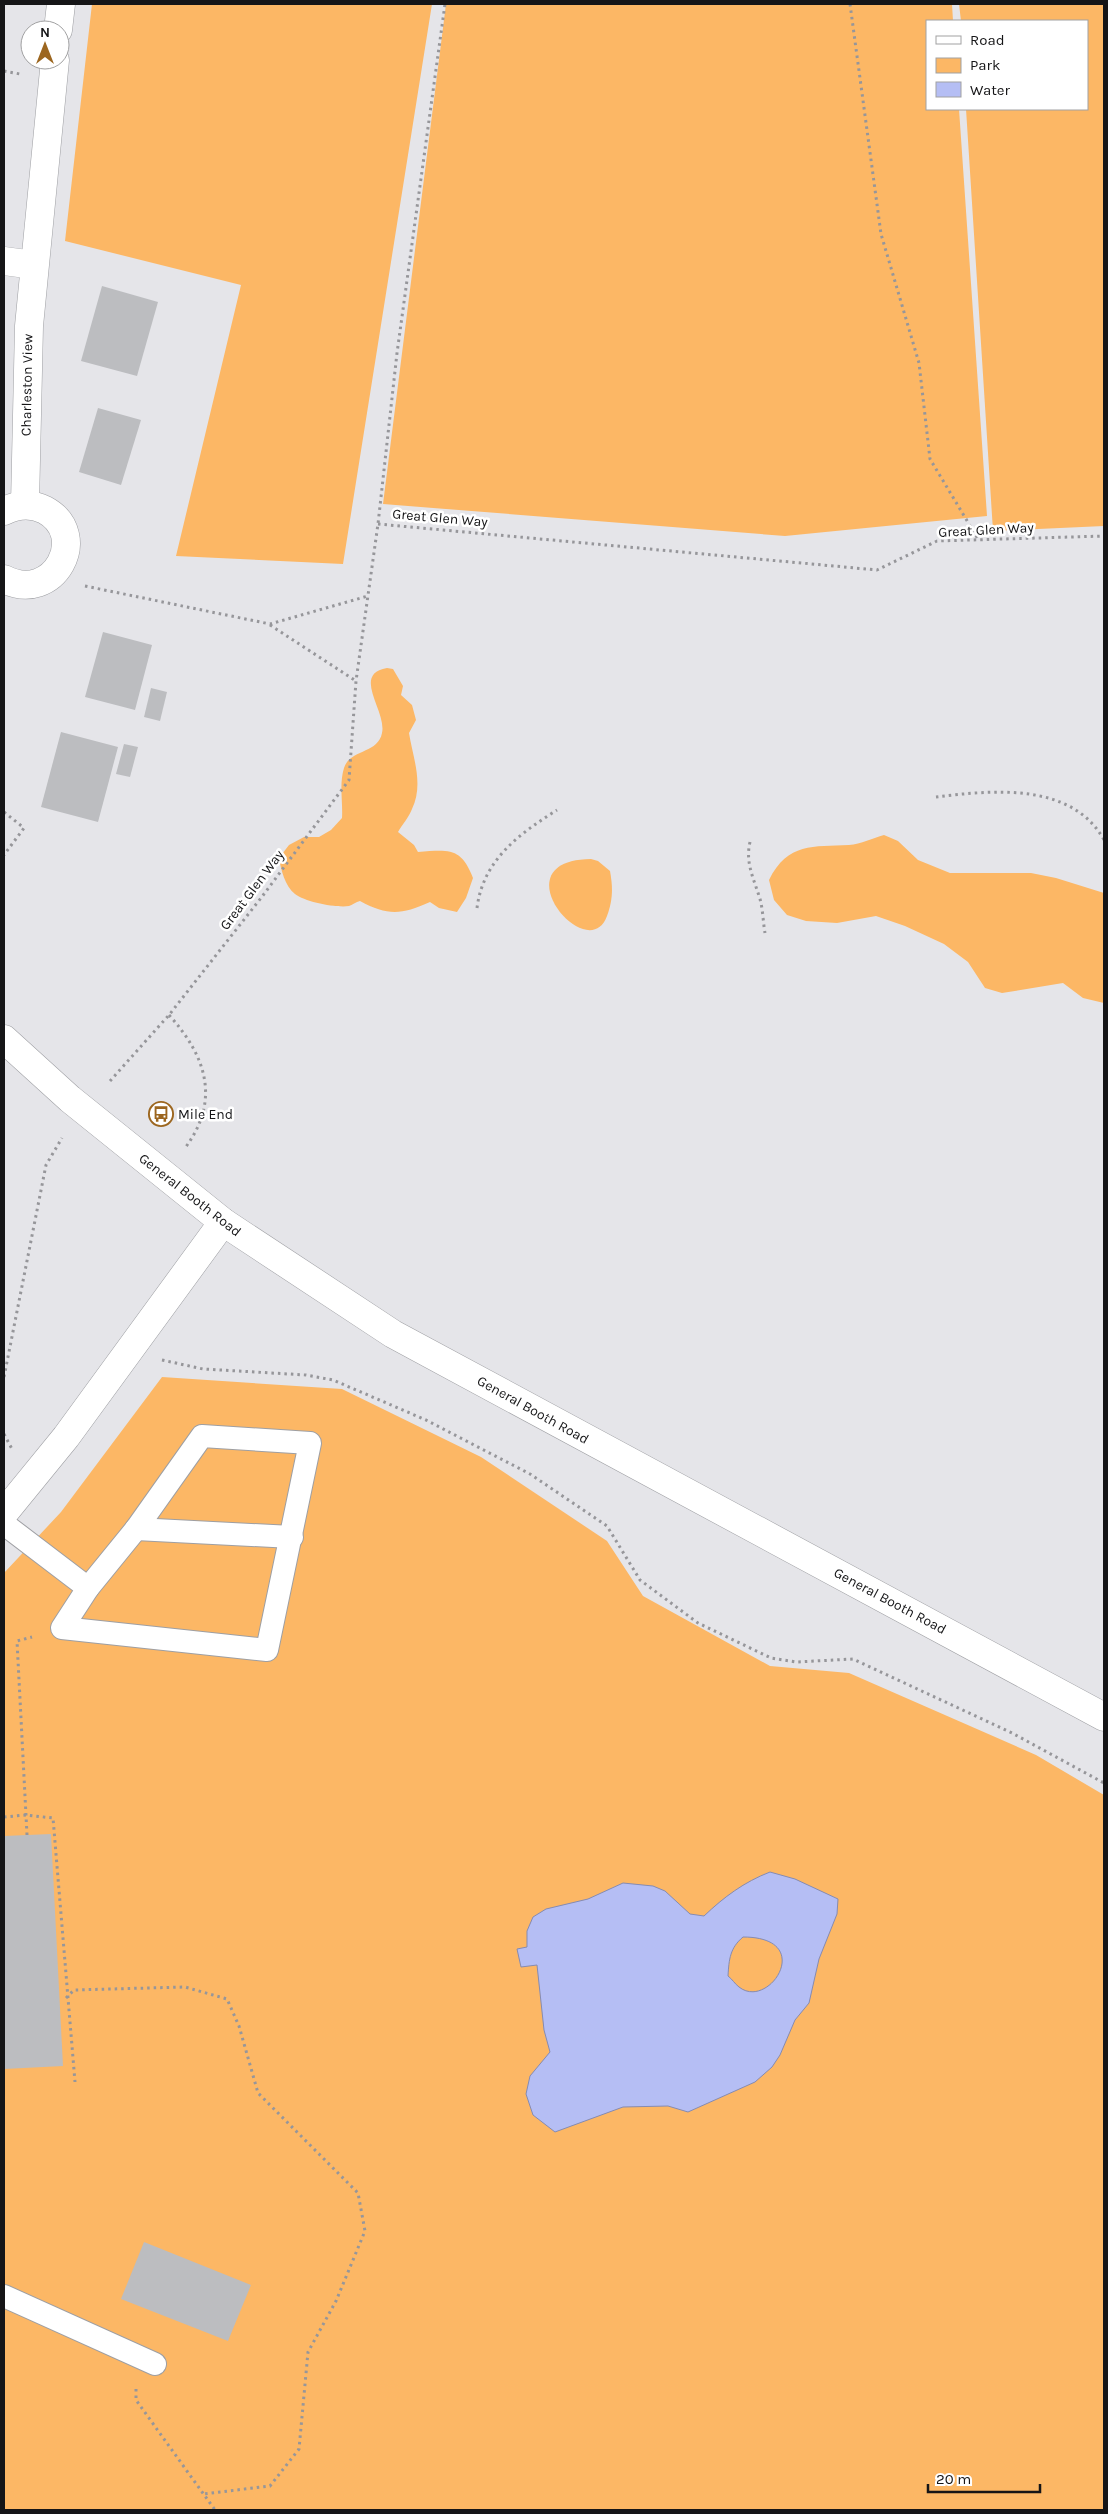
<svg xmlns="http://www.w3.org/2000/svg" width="1108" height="2514" font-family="Karla,sans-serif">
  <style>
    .green { fill: #fcb765 }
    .water { fill: #b5bef4; stroke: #858bb2; fill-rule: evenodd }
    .building { fill: #bcbdc0 }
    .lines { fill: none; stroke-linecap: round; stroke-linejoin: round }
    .service-casing { stroke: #9e9fa3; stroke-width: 24 }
    .minor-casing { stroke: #9e9fa3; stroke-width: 29 }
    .tertiary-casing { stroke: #9e9fa3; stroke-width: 29 }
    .path { stroke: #96969a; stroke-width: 3; stroke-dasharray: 2.5 4; stroke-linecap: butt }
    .service { stroke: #fff; stroke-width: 22 }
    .minor { stroke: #fff; stroke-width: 28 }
    .tertiary { stroke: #fff; stroke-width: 28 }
    .labels { text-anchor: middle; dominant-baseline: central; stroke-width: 5; stroke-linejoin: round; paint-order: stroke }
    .street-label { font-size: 14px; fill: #151517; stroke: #fff }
    .poi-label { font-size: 14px; fill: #151517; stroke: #fff; text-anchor: start }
  </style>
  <rect width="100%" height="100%" fill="#e5e5e9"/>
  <!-- green -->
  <g class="green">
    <polygon points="92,4 432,4 343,564 176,556 241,285 65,241"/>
    <polygon points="446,4 952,4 953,21 927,21 927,109 959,109 987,516 785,536 383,504"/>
    <polygon points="959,4 1104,4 1104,526 993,531 966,109 1087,109 1087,21 961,21"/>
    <path d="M387 668 393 669 403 686 401 695 412 705 416 720 409 733C413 758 424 784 412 809 409 817 402 825 398 832L414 845 418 852C449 850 461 847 473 878L466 898 457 912 439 908 430 902C401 915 388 916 360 901 356 902 352 905 349 906 336 908 305 902 295 894 285 886 281 870 279 858L289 845 304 837H319L331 830 342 818C343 802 339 784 344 768 350 749 378 754 382 733 387 711 351 674 387 668Z"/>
    <path d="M884 835 898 841 918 860 950 873H1031L1056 878 1104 893V1003L1083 998 1063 983 1002 993 985 988 968 962 944 944 905 926 876 916 837 923 806 921 787 915 774 900 769 880C788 842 813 847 849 845 861 844 873 838 884 835Z"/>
    <path d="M591 859 598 861 610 871C613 888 613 899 607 916 588 968 497 860 591 859Z"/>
    <polygon points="162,1377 342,1389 481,1457 607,1541 643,1596 770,1666 849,1673 1036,1755 1104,1795 1104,2510 4,2510 4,1573 61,1512"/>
  </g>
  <!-- water -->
  <path class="water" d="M770 1872 795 1879 838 1899 837 1914 819 1959 809 2003 795 2020 780 2055 772 2067 755 2082 688 2112 668 2106 623 2107 555 2132 533 2115 526 2094 530 2076 550 2052 544 2030 537 1965 521 1967 517 1949 527 1947V1931L533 1917 546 1909 588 1899 623 1883 653 1886 665 1891 690 1914 704 1916C724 1897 744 1882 770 1872ZM743 1937C817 1937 769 2011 739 1987 735 1984 732 1979 728 1976 729 1959 730 1948 743 1937Z"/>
  <!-- building -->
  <g class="building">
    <polygon points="102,286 158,302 137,376 81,361"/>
    <polygon points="98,408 141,420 121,485 79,472"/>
    <polygon points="103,632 152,645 135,710 85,697"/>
    <polygon points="151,688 167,692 160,721 144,717"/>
    <polygon points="61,732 118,747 98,822 41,807"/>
    <polygon points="124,744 138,747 130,777 116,774"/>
    <polygon points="51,1834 63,2066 4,2069 4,1836"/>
    <polygon points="144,2242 251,2285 228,2341 121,2299"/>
  </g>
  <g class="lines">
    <defs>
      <g id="service">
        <polygon points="202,1436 310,1443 267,1650 62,1628 88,1588 136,1529"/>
        <polyline points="4,1524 88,1588"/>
        <polyline points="136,1529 292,1537"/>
        <polyline points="4,2296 155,2364"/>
      </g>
      <g id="minor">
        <polyline points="58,30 61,4"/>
        <polyline points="4,261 34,265"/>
        <polyline points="25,504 29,326 55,60"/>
        <path d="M4 511C18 504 31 503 45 510 91 535 54 605 4 579"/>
        <polyline points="4,1513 66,1437 223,1222"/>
      </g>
      <polyline id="tertiary" points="4,1039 70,1099 223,1222 393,1334 1104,1717"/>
    </defs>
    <!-- service casing -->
    <use href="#service" class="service-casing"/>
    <!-- minor casing -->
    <use href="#minor" class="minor-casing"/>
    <!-- tertiary casing -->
    <use href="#tertiary" class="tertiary-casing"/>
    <!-- path -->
    <g class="path">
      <polyline points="850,4 881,234 919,363 930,459 978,539"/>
      <polyline points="4,71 20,74"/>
      <polyline points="378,524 877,570 937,541 1104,536"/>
      <polyline points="85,586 270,624 368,596"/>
      <polyline points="270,625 356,681"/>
      <path d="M936 797C993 790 1072 782 1104 840"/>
      <polyline points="4,812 24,828 4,855"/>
      <path d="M750 842C745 863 754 879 760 899 763 910 763 922 765 933"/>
      <path d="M477 908C483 860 519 834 557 810"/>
      <path d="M169 1015C206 1056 221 1100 185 1148"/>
      <polyline points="110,1081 169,1015 261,898 349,780 356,681 378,524 397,353 445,4"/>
      <polyline points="162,1360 203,1369 306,1375 333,1380 426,1420 530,1474 607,1526 640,1580 698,1623 771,1658 796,1662 853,1659 1012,1733 1104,1783"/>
      <polyline points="4,1377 46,1165 62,1138"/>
      <polyline points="4,1434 12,1449"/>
      <polyline points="4,1817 26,1815 53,1818 75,2082"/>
      <polyline points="27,1835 17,1641 32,1637"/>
      <polyline points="66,1998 74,1990 185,1987 227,1999 239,2026 258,2093 358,2193 365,2231 336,2301 308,2352 299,2449 270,2486 203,2494"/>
      <polyline points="136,2389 136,2400 215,2510"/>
    </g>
    <!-- service -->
    <use href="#service" class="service"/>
    <!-- minor -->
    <use href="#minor" class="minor"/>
    <!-- tertiary -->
    <use href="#tertiary" class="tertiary"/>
  </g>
  <!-- icons -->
  <defs>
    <symbol id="bus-ring" viewBox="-11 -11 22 22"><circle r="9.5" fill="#fff" stroke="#9c661f" stroke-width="1.5"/><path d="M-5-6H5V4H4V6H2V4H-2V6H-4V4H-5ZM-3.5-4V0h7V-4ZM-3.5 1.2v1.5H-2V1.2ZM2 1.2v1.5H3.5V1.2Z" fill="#9c661f"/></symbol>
  </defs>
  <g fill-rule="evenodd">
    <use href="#bus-ring" x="147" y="1100" width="28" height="28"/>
  </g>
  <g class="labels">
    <!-- street labels -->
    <g class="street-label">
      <text transform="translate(27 385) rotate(-89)">Charleston View</text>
      <text transform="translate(440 518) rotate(5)">Great Glen Way</text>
      <text transform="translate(986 530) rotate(-3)">Great Glen Way</text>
      <text transform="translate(252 890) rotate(-53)">Great Glen Way</text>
      <text transform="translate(190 1195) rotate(38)">General Booth Road</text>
      <text transform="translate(533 1410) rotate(29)">General Booth Road</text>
      <text transform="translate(890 1601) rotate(28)">General Booth Road</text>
    </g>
    <!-- poi labels -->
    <g class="poi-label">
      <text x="178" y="1114">Mile End</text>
    </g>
  </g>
  <!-- border -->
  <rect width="1108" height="2514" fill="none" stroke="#151517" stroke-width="10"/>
  <!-- legend -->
  <rect x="926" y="20" width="162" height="90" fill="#ffffff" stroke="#a1a1a2"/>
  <rect x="936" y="36" width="25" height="8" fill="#ffffff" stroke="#a1a1a2"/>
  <text x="970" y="45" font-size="15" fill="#151517">Road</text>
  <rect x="936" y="58" width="25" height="15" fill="#fcb765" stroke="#a1a1a2"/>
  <text x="970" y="70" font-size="15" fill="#151517">Park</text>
  <rect x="936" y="82" width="25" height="15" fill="#b5bef4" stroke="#a1a1a2"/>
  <text x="970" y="95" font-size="15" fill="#151517">Water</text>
  <!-- north arrow -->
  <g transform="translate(45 45)"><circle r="24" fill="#ffffff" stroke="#a1a1a2"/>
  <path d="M0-4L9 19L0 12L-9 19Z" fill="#9c661f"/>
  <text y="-8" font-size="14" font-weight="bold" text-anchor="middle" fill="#151517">N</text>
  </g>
  <!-- scale -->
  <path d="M928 2484v8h112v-8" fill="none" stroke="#151517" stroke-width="2.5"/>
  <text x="936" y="2484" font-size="15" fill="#151517" stroke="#ffffff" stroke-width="4" paint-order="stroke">20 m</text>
</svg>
